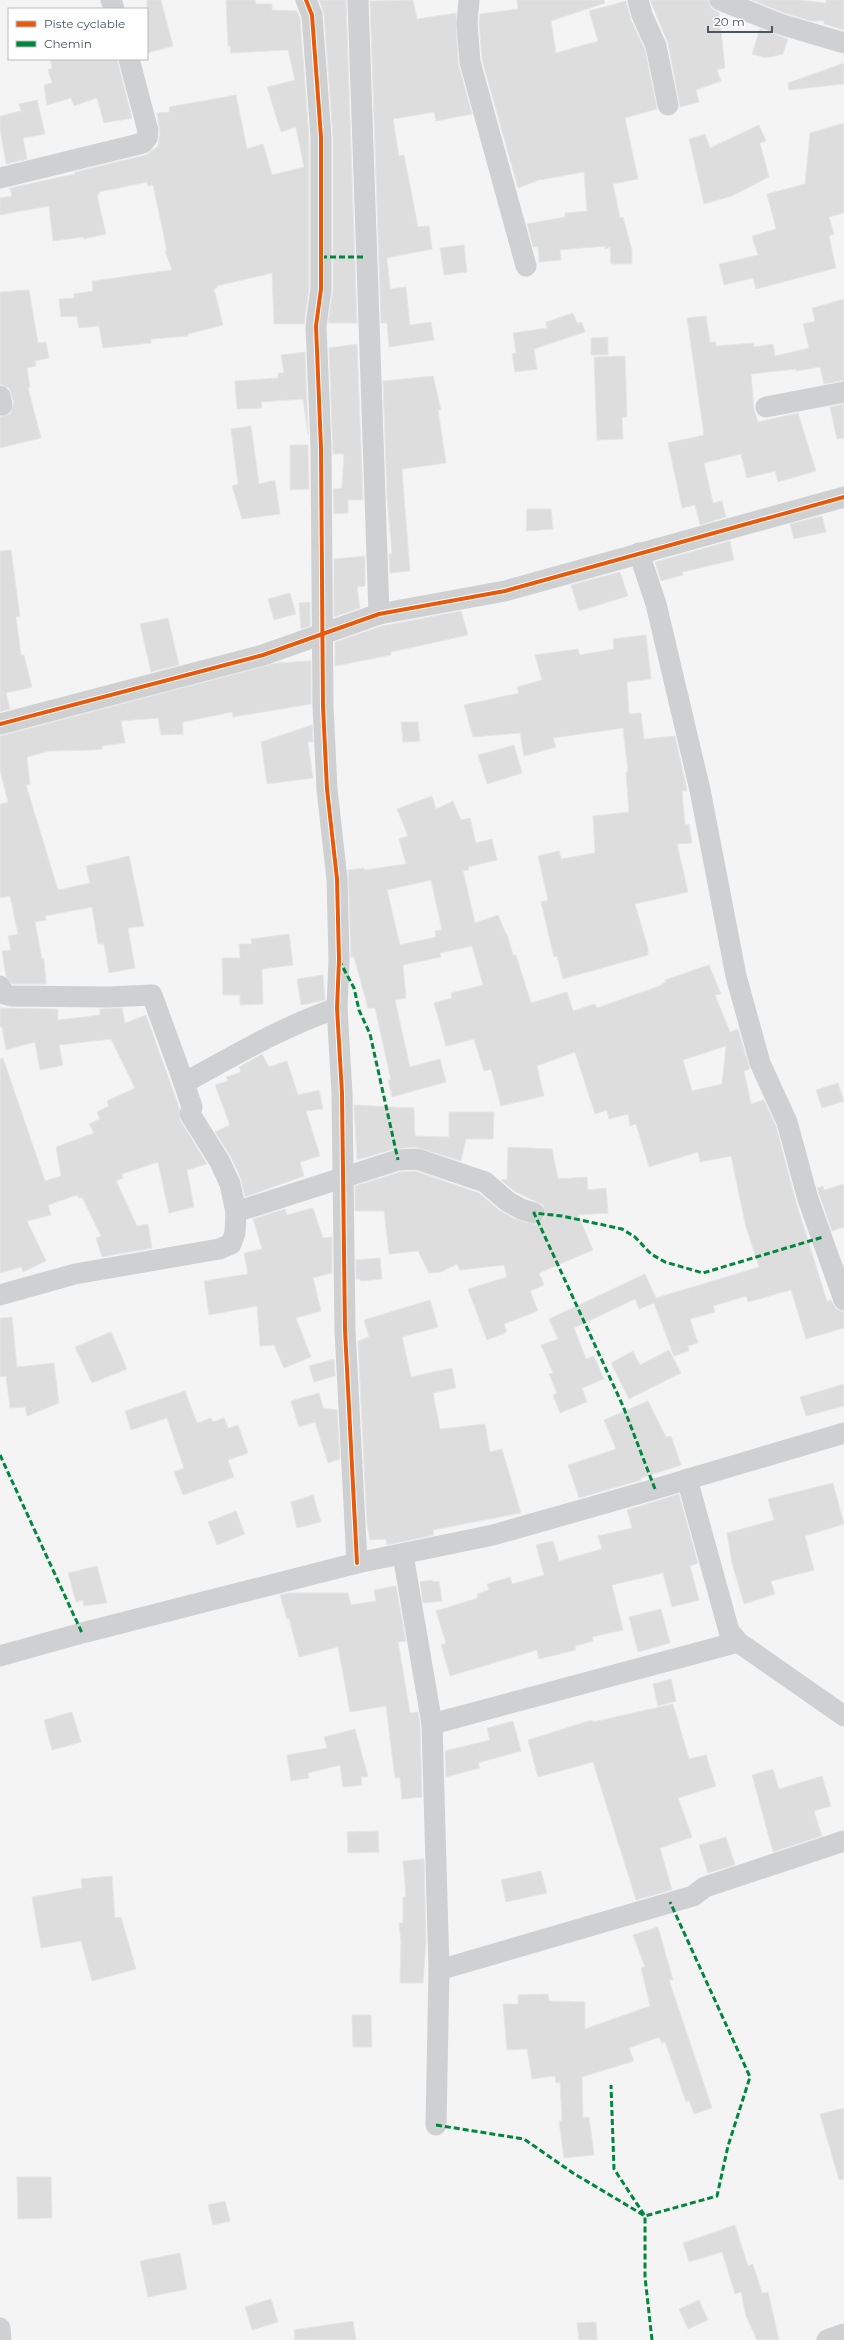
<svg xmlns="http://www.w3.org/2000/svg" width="844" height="2340" font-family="Montserrat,sans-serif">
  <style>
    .building { fill: #ddddde; stroke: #e5e6e7; fill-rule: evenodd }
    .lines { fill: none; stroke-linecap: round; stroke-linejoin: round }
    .minor { stroke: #ced0d2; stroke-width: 21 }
    .quiet { stroke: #00873e; stroke-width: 3; stroke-dasharray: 6 3; stroke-linecap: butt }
    .cycleway-casing { stroke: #fff; stroke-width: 6 }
    .cycleway { stroke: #e8590c; stroke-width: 4 }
  </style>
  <rect width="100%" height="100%" fill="#f4f4f4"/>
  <!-- building -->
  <g class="building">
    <polygon points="147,0 161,0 173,46 147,53"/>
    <polygon points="226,0 255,0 256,4 272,4 272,10 297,11 300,18 309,137 309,288 304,324 274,324 272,273 217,286 217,288 214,289 223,325 188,334 188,336 151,339 151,343 103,348 99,326 79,328 77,316 61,317 59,299 74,298 74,294 93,291 92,281 172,270 165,251 167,251 153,185 148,186 147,182 99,192 99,195 97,195 106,234 84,239 83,237 53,241 49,206 0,215 0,198 12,196 10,188 75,174 75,172 146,155 158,146 160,132 157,113 170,112 169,107 236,95 247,149 263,144 272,175 304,167 296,127 281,132 267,87 295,80 288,50 231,53 230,46 228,46"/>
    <polygon points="319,0 346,0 357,323 328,323 333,289 333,137 324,14"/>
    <polygon points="413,0 417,19 456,13 458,63 472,114 436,121 434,112 393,119 399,156 404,155 418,227 429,226 432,249 387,258 390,289 406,287 410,325 431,322 434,340 389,347 387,323 381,323 370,1"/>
    <polygon points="517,0 604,0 605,3 551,21 556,53 598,41 589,11 626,1 631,20 645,50 657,109 625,118 638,179 613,184 620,218 623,217 632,250 632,264 611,264 610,247 605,249 605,246 560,250 561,260 539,262 538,247 533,247 527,224 565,217 565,213 587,211 584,172 539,180 518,188 482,60 479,23 480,14 518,9"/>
    <polygon points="650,0 708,0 711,8 719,13 725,68 717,70 721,81 696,90 699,102 680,107 668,43"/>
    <polygon points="752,0 799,0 826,3 826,0 844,0 844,30 824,24 824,21 811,21 784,13"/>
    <polygon points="760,29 788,39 783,54 766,58 752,54"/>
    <polygon points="50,59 117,59 132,118 104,123 97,98 74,106 71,98 47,105 44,85 52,83 48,70 52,68"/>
    <polygon points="844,63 844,84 789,90 788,83"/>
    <polygon points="37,100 45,134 23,138 27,159 6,164 0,129 0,116 21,111 19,104"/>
    <polygon points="844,123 844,213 829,217 834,234 829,236 836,268 756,289 753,278 724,285 719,264 758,255 752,236 776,229 767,194 805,184 810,133"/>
    <polygon points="759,125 766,141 760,143 769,177 732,196 704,204 689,139 705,134 710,148"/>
    <polygon points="464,245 467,272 444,275 440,248"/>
    <polygon points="29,290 38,343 46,342 49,358 35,361 36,366 27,368 30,387 28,388 41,438 0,448 0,417 10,414 14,403 9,388 0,384 0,292"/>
    <polygon points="844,299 844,380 824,384 820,367 796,371 796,369 751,374 754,409 758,422 798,413 816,471 778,482 775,471 747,478 741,454 704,463 713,503 722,501 726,517 700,525 695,505 682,508 668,443 704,435 687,318 706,316 710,342 716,342 716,346 754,343 754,347 773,344 775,356 809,348 803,324 815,321 812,308"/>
    <polygon points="573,313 577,323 582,322 585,332 534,349 537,369 515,372 512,354 516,353 513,333 547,328 546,322"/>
    <polygon points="608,337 608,355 591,355 591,338"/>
    <polygon points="357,344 363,500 348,500 348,513 334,514 333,489 342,488 344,454 333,454 329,348"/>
    <polygon points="305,352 308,435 303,399 261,402 262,408 237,409 235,381 278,378 278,373 284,373 281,355"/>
    <polygon points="625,356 627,417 622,417 623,439 597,440 594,357"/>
    <polygon points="433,376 441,410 438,410 446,463 402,469 410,571 390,573 389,554 392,554 387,499 383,381"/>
    <polygon points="844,404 844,438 837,439 830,407"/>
    <polygon points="251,426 259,484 275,480 280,514 242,519 232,486 238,484 231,429"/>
    <polygon points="290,445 308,445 309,489 290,490"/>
    <polygon points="527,509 551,509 553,529 526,531"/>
    <polygon points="822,516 826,532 794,539 790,524"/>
    <polygon points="730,541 734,560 682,572 683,575 661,581 655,562"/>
    <polygon points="11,550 20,616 16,617 21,655 24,655 32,687 6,693 10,709 0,712 0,551"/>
    <polygon points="365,556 365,586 357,587 360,608 334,617 334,559"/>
    <polygon points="620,572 628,596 579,611 571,585"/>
    <polygon points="290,593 296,614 274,620 268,599"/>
    <polygon points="310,602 310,626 301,629 299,603"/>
    <polygon points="461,611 468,635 391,652 391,655 335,666 335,642 382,626"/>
    <polygon points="168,618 179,665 151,672 140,624"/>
    <polygon points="646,635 651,679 627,682 629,714 641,713 644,739 675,736 686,785 687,791 682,791 685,825 689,824 692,843 677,844 688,892 635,904 648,948 648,955 563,979 557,956 554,957 541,902 548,900 538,856 559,851 561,859 595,853 593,816 629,812 626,772 628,772 623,728 553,738 556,747 524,756 520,733 473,737 464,705 519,693 517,687 542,680 535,655 578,649 580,655 614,649 613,639"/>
    <polygon points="311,661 311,704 233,717 232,712 183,722 183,734 161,735 158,718 121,721 125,743 102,746 102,749 93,750 49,751 27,757 30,785 26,785 58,890 90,883 86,866 129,856 144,926 128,928 135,968 109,973 104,944 98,944 92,907 45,916 46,920 35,922 42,959 44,959 46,984 12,984 6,976 2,951 11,950 8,936 18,934 10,896 0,898 0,804 8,802 0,770 0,736 277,663"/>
    <polygon points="401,722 418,722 420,741 403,742"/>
    <polygon points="312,725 313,742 308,742 313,778 267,784 261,742"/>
    <polygon points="514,745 522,773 487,784 478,755"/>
    <path d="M432 796 436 809 453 801 461 820 470 818 476 843 492 839 497 860 468 867 469 870 463 871 475 923 498 915 506 934H507L513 955H516L531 1003 567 992 573 1011 595 1004 597 1008 659 986 666 982 665 980 709 965 721 994 715 995 730 1032 738 1029 750 1069 744 1071 751 1104 764 1100 776 1126 796 1202 827 1301 831 1300 836 1309 844 1312V1328L806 1339 791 1290 748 1302 746 1296 713 1306 715 1312 690 1319 698 1343 688 1346 689 1351 674 1356 654 1303 639 1309 635 1299 574 1328 586 1359 594 1356 604 1379 582 1388 587 1402 560 1413 553 1395 557 1393 549 1374 553 1373 541 1345 558 1339 549 1319 645 1274 656 1298 759 1267 746 1227 731 1156 700 1162 698 1152 649 1167 636 1124 630 1126 628 1114 609 1119 607 1110 595 1114 575 1052 537 1066 544 1096 501 1106 491 1069 484 1071 474 1039 446 1046 434 1003 452 998 451 993 483 985 472 946 440 953 441 957 403 965 406 998 395 1000 410 1067 440 1059 446 1082 392 1097 388 1080H391L375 1008H368L354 957H351L348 870 364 868V870L406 864 399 839 408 836 397 809ZM431 880 442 930 435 931 436 937 400 945 387 890ZM726 1046 722 1084 692 1091 683 1060Z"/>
    <polygon points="289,934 293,965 262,969 263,1004 240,1005 240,995 223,995 222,958 240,958 239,944 252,944 251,939"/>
    <polygon points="323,975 325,1000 301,1005 297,979"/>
    <polygon points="0,1008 58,1009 58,1020 100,1015 100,1009 122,1008 125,1023 146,1015 179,1107 180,1120 207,1164 187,1170 194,1207 169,1213 158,1162 122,1174 123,1178 116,1181 137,1226 148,1224 152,1248 102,1257 96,1238 101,1236 82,1197 79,1198 77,1195 48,1205 51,1215 27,1221 46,1261 23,1272 21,1267 0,1273 0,1059 3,1058 45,1181 61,1176 56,1147 94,1133 89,1124 100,1119 97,1112 109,1106 107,1101 135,1088 111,1039 59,1045 63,1065 40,1070 35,1042 6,1050 2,1027 0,1027"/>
    <polygon points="262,1054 269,1067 287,1061 298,1095 319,1090 323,1109 306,1111 320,1156 300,1162 304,1176 245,1197 241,1179 231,1157 215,1132 230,1125 215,1085 228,1081 226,1077 241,1072 239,1067"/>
    <polygon points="838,1083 844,1101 822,1108 816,1090"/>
    <polygon points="354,1105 414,1108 415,1136 449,1137 449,1112 494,1112 493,1139 466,1139 461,1161 416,1147 394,1149 357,1160"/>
    <polygon points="508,1147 552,1149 558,1179 587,1177 588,1190 606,1188 608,1213 578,1215 593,1250 539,1273 544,1285 530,1291 538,1311 504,1324 507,1332 487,1340 468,1289 507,1277 504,1265 460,1270 457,1264 441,1272 429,1273 418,1251 389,1254 384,1211 355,1211 355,1186 400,1172 415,1171 479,1193 499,1210 515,1219 537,1225 545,1217 543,1205 514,1191 501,1180 507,1179"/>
    <polygon points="844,1184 844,1227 832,1231 817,1188 823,1186 824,1190"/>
    <polygon points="313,1208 323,1238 332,1237 332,1273 313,1278 321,1311 296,1318 311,1357 284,1368 274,1345 260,1346 257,1306 209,1315 204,1281 248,1274 244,1253 262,1249 253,1219 285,1209 287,1215"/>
    <polygon points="380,1258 382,1279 361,1281 360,1279 356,1279 356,1260"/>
    <polygon points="430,1300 438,1327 402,1337 411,1377 452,1368 456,1388 433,1393 440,1429 485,1424 490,1452 502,1449 521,1513 433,1530 434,1535 387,1545 386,1539 370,1540 367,1524 358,1341 369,1337 364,1320"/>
    <polygon points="12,1317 17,1367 54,1363 59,1403 27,1416 25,1407 10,1408 6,1376 0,1377 0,1318"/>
    <polygon points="111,1332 127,1369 92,1383 75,1347"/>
    <polygon points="669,1350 681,1373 629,1399 611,1363 633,1351 640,1365"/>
    <polygon points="334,1359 335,1376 314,1382 309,1366"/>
    <polygon points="844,1384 844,1406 806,1416 800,1397"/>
    <polygon points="185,1391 197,1423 211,1418 213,1422 224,1418 228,1428 238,1425 248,1453 228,1460 234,1477 183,1495 174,1472 184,1468 167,1418 131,1430 125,1411"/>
    <polygon points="319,1393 323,1408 337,1410 340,1459 328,1463 315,1422 299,1427 291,1401"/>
    <polygon points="648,1401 666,1437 671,1436 681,1465 641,1478 641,1480 579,1498 568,1465 616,1449 604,1420"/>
    <polygon points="833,1483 844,1524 805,1536 814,1570 771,1581 775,1594 744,1604 732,1563 727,1533 774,1520 768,1499"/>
    <polygon points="679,1494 698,1563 690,1566 699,1600 672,1607 663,1573 612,1585 623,1630 592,1637 593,1641 575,1646 576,1650 539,1659 537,1650 450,1676 441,1645 446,1643 436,1611 478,1598 477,1594 489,1590 487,1584 510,1577 512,1584 544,1575 536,1545 553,1541 559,1561 602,1549 598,1536 632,1528 627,1510"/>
    <polygon points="313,1495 321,1522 297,1528 291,1502"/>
    <polygon points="236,1511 245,1534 217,1545 208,1522"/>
    <polygon points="97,1566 107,1603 84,1606 83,1600 76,1602 68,1573"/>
    <polygon points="432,1580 433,1582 439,1581 442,1601 423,1603 420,1582"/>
    <polygon points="396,1586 406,1641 398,1642 410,1713 418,1712 420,1725 422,1797 402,1799 400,1778 395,1778 386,1706 350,1712 338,1647 299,1657 289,1618 287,1619 280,1595 289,1593 348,1593 351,1605 376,1601 374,1590"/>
    <polygon points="661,1609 670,1643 638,1652 629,1617"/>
    <polygon points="671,1679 676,1701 658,1706 653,1684"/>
    <polygon points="673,1704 689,1759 706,1755 716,1786 678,1798 692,1837 660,1848 672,1890 636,1900 593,1762 538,1777 528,1740 592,1720 593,1722"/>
    <polygon points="72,1712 81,1742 52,1750 44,1720"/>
    <polygon points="513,1721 521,1751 478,1763 480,1768 446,1777 445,1751 490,1740 487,1728"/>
    <polygon points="355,1729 368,1777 361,1777 362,1785 343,1787 340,1765 308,1773 309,1778 291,1781 287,1755 327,1748 324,1737"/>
    <polygon points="773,1769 779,1789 822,1776 831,1806 814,1811 822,1836 773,1852 752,1775"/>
    <polygon points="378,1831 379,1852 348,1853 347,1832"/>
    <polygon points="726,1837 735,1865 708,1873 699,1845"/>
    <polygon points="424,1859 426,1941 423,1983 400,1983 401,1941 399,1923 403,1923 403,1897 406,1897 403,1861"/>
    <polygon points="541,1871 547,1893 506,1902 501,1880"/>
    <polygon points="112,1876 115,1918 121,1917 136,1969 92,1981 81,1941 41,1948 32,1897 82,1888 81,1879"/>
    <polygon points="658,1927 673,1980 669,1980 712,2108 694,2114 689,2100 686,2102 665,2042 662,2043 659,2037 629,2048 634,2061 582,2077 583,2118 589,2117 594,2155 564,2158 559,2121 562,2121 560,2082 556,2083 555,2076 532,2079 527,2049 507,2050 503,2004 518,2004 518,1995 548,1994 549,2001 585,2002 585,2029 650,2006 641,1968 645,1967 633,1935"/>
    <polygon points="352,2015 371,2015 372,2047 353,2047"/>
    <polygon points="844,2108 844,2179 839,2180 820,2114"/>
    <polygon points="17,2177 51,2177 52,2218 18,2219"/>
    <polygon points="225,2201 230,2221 213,2225 208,2205"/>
    <polygon points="735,2225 748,2266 753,2264 762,2293 768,2292 779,2340 757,2340 746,2316 741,2292 735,2294 722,2252 689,2262 683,2243"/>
    <polygon points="180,2253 187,2289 148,2297 140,2261"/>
    <polygon points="271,2299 278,2322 252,2330 245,2307"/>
    <polygon points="699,2300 708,2320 688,2329 679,2309"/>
    <polygon points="353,2321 356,2340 295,2340 294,2330"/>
    <polygon points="596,2322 597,2340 579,2340 577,2323"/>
  </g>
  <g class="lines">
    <!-- minor -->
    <g class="minor">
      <polyline points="111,0 114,9"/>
      <polyline points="306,0 312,15 321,137 321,289 316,326 321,448 323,706 327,789 337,879 339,960 337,1008 342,1093 345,1330 357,1563"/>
      <polyline points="358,0 379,614"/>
      <polyline points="469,0 467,23 470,62 526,266"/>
      <polyline points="638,0 642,15 656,46 668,105"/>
      <polyline points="720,0 780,24 844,43"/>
      <polyline points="0,178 143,143 147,138 148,131 129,59"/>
      <polyline points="0,396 2,405"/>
      <polyline points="766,407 844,392"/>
      <polyline points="639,553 656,604 700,790 736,976 760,1063 787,1122 808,1199 844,1300"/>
      <polyline points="0,724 263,655 379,614 505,591 844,497"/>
      <polyline points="0,986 4,994 11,996 108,997 152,995 184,1083"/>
      <path d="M236 1212 230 1184 220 1162 190 1114 192 1107 184 1083C235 1055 282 1027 337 1008"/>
      <polyline points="0,1295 75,1274 219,1249 231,1244 235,1233 236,1212 398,1160 417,1159 485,1182 507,1201 521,1209 534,1213"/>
      <polyline points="687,1479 729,1631 738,1642 844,1716"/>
      <polyline points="403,1555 432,1724 439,1970 436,2125"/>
      <polyline points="0,1656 82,1633 357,1563 493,1535 648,1491 844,1433"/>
      <polyline points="432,1724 738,1642"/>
      <polyline points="439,1970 693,1896 705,1887 844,1841"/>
      <polyline points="0,2328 1,2340"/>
      <polyline points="827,2340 844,2334"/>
    </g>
    <!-- quiet -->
    <g class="quiet">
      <polyline points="321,257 366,257"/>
      <polyline points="339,960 354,988 359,1010 370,1034 398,1160"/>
      <polyline points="0,1455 82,1633"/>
      <polyline points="655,1489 623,1406 534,1213 562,1216 622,1229 635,1237 651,1254 665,1262 703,1273 823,1237"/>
      <polyline points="436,2125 524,2139 573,2173 645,2216 614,2169 611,2085"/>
      <polyline points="652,2340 645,2277 645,2216 717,2196 728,2146 750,2077 670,1902"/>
    </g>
    <defs>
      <g id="cycleway">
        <polyline points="306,0 312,15 321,137 321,289 316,326 321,448 323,706 327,789 337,879 339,960 337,1008 342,1093 345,1330 357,1563"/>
        <polyline points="0,724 263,655 379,614 505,591 844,497"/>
      </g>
    </defs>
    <!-- cycleway casing -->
    <use href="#cycleway" class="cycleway-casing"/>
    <!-- cycleway -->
    <use href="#cycleway" class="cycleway"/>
  </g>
  <!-- legend -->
  <rect x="8" y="8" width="140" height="52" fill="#ffffff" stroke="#b7bbc0"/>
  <rect x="16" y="21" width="20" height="6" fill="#e8590c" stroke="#b7bbc0"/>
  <text x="44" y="28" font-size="12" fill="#4a5661">Piste cyclable</text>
  <rect x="16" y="41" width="20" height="6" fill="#00873e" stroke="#b7bbc0"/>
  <text x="44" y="48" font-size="12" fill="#4a5661">Chemin</text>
  <!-- scale -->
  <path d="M708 26v6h64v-6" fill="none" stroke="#4a5661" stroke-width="2"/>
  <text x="714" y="26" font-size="12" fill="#4a5661" stroke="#ffffff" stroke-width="3" paint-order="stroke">20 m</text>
</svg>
